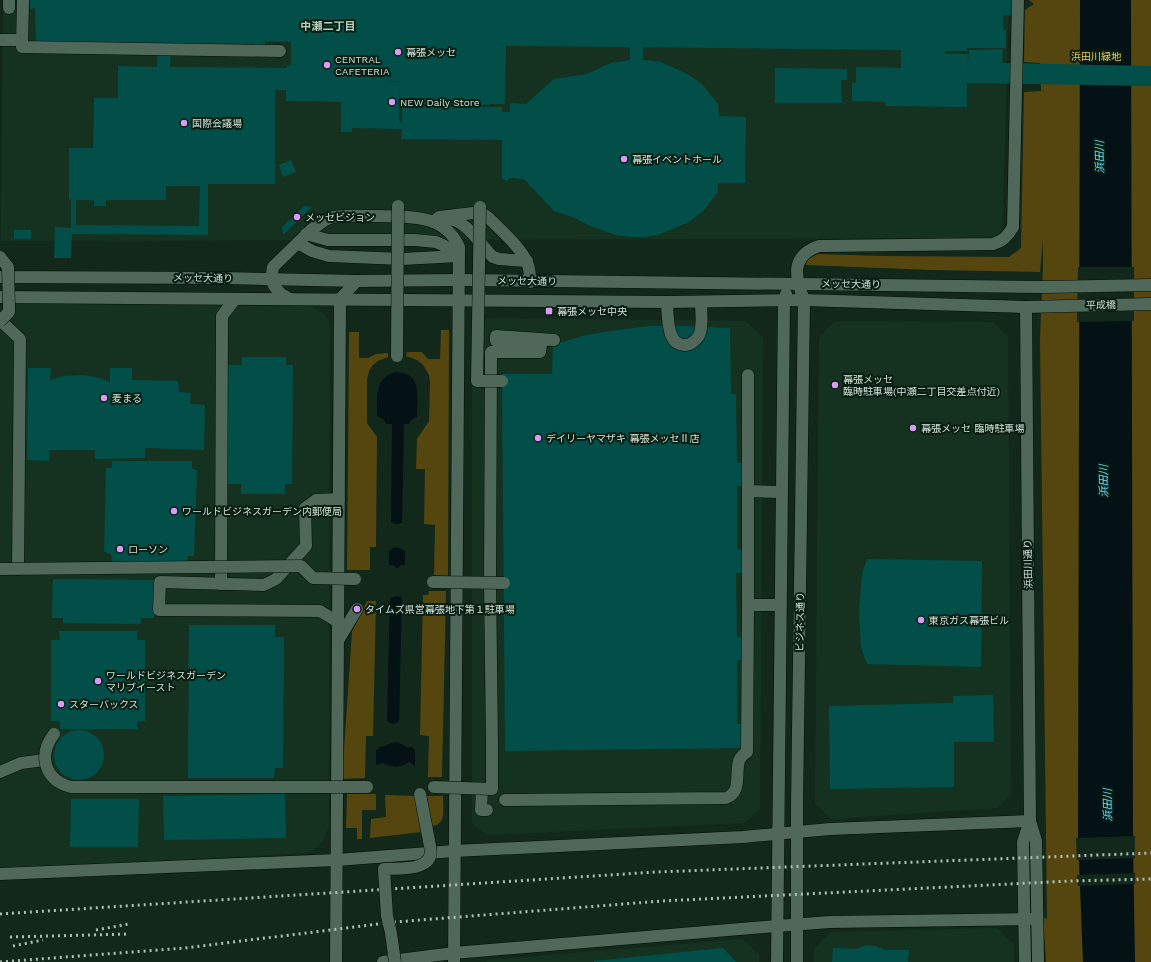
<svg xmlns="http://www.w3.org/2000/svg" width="1151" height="962" font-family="'Work Sans','Noto Sans JP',sans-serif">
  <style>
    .built { fill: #153221 }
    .green { fill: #554610 }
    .water { fill: #041115 }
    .pier { fill: #12281b }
    .building { fill: #024f4a; fill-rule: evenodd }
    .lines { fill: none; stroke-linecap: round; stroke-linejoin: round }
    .minor-casing { stroke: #001006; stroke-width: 13 }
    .minor { stroke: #506859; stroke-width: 12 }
    .rail { stroke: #afbeb4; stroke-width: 3; stroke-dasharray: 2 4; stroke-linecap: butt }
    .minor-bridge-casing { stroke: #001006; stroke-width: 13; stroke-linecap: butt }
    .minor-bridge { stroke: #506859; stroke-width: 12 }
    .poi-dot { fill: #da9af6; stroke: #081e12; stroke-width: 1.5 }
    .labels { text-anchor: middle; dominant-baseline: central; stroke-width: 4; stroke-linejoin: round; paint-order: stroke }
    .poi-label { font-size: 10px; fill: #d3e0d7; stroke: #081e12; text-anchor: start }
    .park-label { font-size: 10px; fill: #f0ce59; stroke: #081e12 }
    .street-label { font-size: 10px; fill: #d3e0d7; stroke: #081e12 }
    .neighbourhood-label { font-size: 11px; font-weight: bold; fill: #b7d1c0; stroke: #081e12 }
    .water-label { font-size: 11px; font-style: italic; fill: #6ddeff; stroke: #081e12 }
  </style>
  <rect width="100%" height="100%" fill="#12281b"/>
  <!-- built -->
  <g class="built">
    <polygon points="3,0 1009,0 1002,238 1,241"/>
    <polygon points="14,302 310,306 323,313 328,319 330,326 329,825 324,840 311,852 304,853 9,870 0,866 0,310 5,306"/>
    <polygon points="487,318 746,321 763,338 760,808 745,823 487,835 472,823 472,334"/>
    <polygon points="835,321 994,322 1008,337 1011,794 997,808 831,819 815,803 819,338"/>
    <polygon points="997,928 1014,944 1014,962 814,962 814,949 830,932"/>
    <polygon points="742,939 759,954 759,962 486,962 488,960"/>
  </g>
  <!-- green -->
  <g class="green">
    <polygon points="1029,0 1151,0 1151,962 1046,962 1043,917 1047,919 1040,338 1043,266 1043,240 1040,272 932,270 806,265 807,260 818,254 882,256 1009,257 1021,248 1024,92 1041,91 1040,63 1024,62 1025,10 1034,4"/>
    <polygon points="441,330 449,330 448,576 434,575 435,525 424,524 425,469 416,469 417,439 429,421 430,382 429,375 423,365 417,360 406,356 407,352 422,352 428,359 440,359"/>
    <polygon points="349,332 359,332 359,358 368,358 376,354 388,353 388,357 378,361 373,365 369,371 367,380 367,423 377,437 376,547 370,547 370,570 347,570"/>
    <polygon points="429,591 446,591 442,777 428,777 429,736 420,735 423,595 428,595"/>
    <polygon points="367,601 376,601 373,736 366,736 365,778 342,779 352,632"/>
    <polygon points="347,794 376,794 376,810 362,810 362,839 357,839 357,828 346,828"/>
    <polygon points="385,795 415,796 421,832 370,838 371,819 386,817"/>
    <path d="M426 796H443C443 807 447 826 431 826L427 806Z"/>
  </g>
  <!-- water -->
  <g class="water">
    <polygon points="1080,0 1131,0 1133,841 1135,962 1083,962 1078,837"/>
    <path d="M396 372C423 373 417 398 417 417L411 420 409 424H404L402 523 396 524 391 522 392 424H386L384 420 377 416C378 398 373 378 396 372Z"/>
    <polygon points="397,547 405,551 405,565 401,565 398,568 395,567 393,565 389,565 389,551 393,548"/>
    <path d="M397 596 402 598 399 721C396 725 390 724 387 721L390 598Z"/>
    <path d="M397 742 407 747H412L415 750V766L409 762C400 768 392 768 383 763L376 765V750L379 749V747C386 747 390 742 397 742Z"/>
  </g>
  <!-- pier -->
  <g class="pier">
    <polygon points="1078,267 1134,267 1134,321 1077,322"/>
    <polygon points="1135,836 1135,858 1077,860 1076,838"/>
    <polygon points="1135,873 1135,884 1078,886 1077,875"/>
  </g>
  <!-- building -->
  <g class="building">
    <path d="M30 0H1017V15H1003V30H1006V48H967V51H945V54H968L967 74 969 50 1003 49 1002 63 1151 66V86L967 83V107L885 106V102L852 101V83H856V67L901 68V50L643 47V60L661 62 687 74 701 83 718 104 719 116 746 117 745 183H718V192L704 210 689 222 658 235 645 237H630L616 235 590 226 575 218 554 211 524 179 510 178 508 181 502 179V140L401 139 402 129 352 128V132H341V102L286 101V90H275V184H208V235L72 234 71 258H54L55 227 71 228V199L69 200V148H93L94 98H118V66L157 67 158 43 36 42 35 8 30 9ZM265 41 291 42V65L287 66V68L170 67 171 43 265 44ZM506 46 630 47V60L611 63 587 74 554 79 526 104 510 103V112H502V107H402V122L399 121 400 82 378 81H400V103H416V104L489 105V104H505ZM166 186H200L199 226 76 225V200H94V206H106V200H166Z"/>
    <polygon points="775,68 847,69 847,80 841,80 842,103 775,103"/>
    <polygon points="291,160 296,172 283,177 279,165"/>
    <polygon points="304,206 312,207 283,235 282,227"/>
    <rect x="14" y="230" width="17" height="9"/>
    <polygon points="650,326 682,326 730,328 731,394 736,394 737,463 743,463 743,486 737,486 737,549 742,549 743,573 736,573 737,637 742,637 743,660 737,660 737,724 743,724 743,748 505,751 502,374 552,374 553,345 586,335 617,330"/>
    <polygon points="242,357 286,357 286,365 293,365 292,484 285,484 285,494 241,494 241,484 224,484 225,365 242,365"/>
    <polygon points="28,368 51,368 50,380 64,376 83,375 96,377 110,382 110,368 132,368 132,380 178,381 179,392 191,393 190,404 205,405 204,450 145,448 145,458 95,459 95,450 49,450 49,461 27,460"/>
    <polygon points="112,461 192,461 192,469 197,470 194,556 188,556 187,561 112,561 111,554 104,552 106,468 112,468"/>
    <polygon points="867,559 982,561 981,667 867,664 861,647 859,611 862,574"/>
    <polygon points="53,579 154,580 154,618 141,618 141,624 63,623 63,618 52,618"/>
    <polygon points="189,625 275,625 275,637 284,637 283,768 275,768 274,778 188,778"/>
    <polygon points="59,631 137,631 137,640 145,640 145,721 137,721 137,729 60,729 60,721 51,721 51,640 60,640"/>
    <polygon points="993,695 994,742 954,742 954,787 830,789 829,706 953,703 953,696"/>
    <circle cx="79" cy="755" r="25"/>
    <polygon points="285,794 286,838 164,840 163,796"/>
    <polygon points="71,799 139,799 138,847 70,847"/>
    <polygon points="866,945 876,946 885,950 909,950 908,962 832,962 833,948 857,949"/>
    <polygon points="723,948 736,962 594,962 594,961"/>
  </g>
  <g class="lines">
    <defs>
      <g id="minor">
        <polyline points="9,0 9,8"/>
        <polyline points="23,0 22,47 280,51"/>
        <polyline points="0,40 22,40"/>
        <path d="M446 219C466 218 480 245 493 257L499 259 527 261"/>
        <path d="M433 222 439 217 473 213 483 214 489 218C501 231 526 251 529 269 530 273 530 278 530 282"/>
        <polyline points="306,234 328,240 415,240 436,242 443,245 459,256"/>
        <polyline points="298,243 312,251 329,256 402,259 459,256"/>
        <polyline points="0,277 224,278 357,281 459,280 1046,287 1151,285"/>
        <polyline points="0,297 667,302 804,300 1026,307 1151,304"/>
        <path d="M290 299 281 294 275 287 271 280 273 267 311 230 325 220 333 217C348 215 363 216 377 216 408 217 444 213 459 247L454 962"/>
        <path d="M667 302C668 316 666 351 690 344 694 342 699 337 700 333 703 324 701 311 701 302"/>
        <polyline points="1026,307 1030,821 1036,841 1038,962"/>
        <polyline points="0,320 20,339 18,569"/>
        <polyline points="748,491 748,375"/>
        <polyline points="221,584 222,316 235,299"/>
        <polyline points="748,605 748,491 781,492"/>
        <polyline points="338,622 320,611 159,610 160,582 264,585 276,579 306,546 305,508 316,500 339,499"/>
        <polyline points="339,639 357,609"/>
        <polyline points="492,744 490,583 491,352 540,352 541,345 496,341 496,336 554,340"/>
        <polyline points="0,772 21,763 45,760"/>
        <polyline points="482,789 481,810 487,810"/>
        <polyline points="420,794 430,846"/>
        <path d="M505 800 726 798C742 792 735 774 739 761 740 758 744 754 747 752L748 605H780"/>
        <polyline points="0,874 337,860 454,851 743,837 830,829 1030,821"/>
        <polyline points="336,962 340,299 357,281"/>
        <polyline points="383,962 454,953 777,926 830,922 1037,919"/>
        <polyline points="777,962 784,301 786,294"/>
        <path d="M797 962V804L804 300C795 277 790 256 819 246L993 244C1003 241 1008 236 1013 227L1018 0"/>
        <polyline points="1025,962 1023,842 1030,821"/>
      </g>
    </defs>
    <!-- minor casing -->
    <use href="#minor" class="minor-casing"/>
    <!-- minor -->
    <use href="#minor" class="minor"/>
    <!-- rail -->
    <g class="rail">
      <polyline points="0,914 656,872 1151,853"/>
      <polyline points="96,930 129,924"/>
      <polyline points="10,937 130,934"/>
      <polyline points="13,946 43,940"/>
      <polyline points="0,962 185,948 395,922 662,901 1071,881 1151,879"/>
    </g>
    <defs>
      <g id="minor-bridge">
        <polyline points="480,207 477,381 502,381"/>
        <polyline points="0,257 8,267 9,308 9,312 0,321"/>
        <polyline points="397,356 398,206"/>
        <polyline points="0,569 301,566 313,578 355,579"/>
        <polyline points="433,582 504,583"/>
        <path d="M54 734C38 755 44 780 71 787H367"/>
        <polyline points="434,787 492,789 492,744"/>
        <path d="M395 962 391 933 387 916 384 869C400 868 436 872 430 846"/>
      </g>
    </defs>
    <!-- minor-bridge casing -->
    <use href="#minor-bridge" class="minor-bridge-casing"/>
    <!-- minor-bridge -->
    <use href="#minor-bridge" class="minor-bridge"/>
  </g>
  <!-- markers -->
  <g class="poi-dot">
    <circle cx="398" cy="52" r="4"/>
    <circle cx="327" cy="65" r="4"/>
    <circle cx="392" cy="102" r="4"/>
    <circle cx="184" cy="123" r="4"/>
    <circle cx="624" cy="159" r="4"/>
    <circle cx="297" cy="217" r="4"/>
    <rect x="545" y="307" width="8" height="8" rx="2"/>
    <circle cx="835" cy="385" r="4"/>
    <circle cx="104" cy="398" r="4"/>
    <circle cx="913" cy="428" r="4"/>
    <circle cx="538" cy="438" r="4"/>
    <circle cx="174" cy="511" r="4"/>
    <circle cx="120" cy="549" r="4"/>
    <circle cx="357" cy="609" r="4"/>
    <circle cx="921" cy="620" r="4"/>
    <circle cx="98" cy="681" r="4"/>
    <circle cx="61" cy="704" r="4"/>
  </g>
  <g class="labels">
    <!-- poi labels -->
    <g class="poi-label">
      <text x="406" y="52">幕張メッセ</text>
      <text x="335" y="59">CENTRAL<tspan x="335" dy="12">CAFETERIA</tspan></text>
      <text x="400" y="102">NEW Daily Store</text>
      <text x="192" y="123">国際会議場</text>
      <text x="632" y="159">幕張イベントホール</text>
      <text x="305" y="217">メッセビジョン</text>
      <text x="557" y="311">幕張メッセ中央</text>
      <text x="843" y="379">幕張メッセ<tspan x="843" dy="12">臨時駐車場(中瀬二丁目交差点付近)</tspan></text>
      <text x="112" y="398">麦まる</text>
      <text x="921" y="428">幕張メッセ 臨時駐車場</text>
      <text x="546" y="438">デイリーヤマザキ 幕張メッセⅡ店</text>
      <text x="182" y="511">ワールドビジネスガーデン内郵便局</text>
      <text x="128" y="549">ローソン</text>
      <text x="365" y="609">タイムズ県営幕張地下第１駐車場</text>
      <text x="929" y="620">東京ガス幕張ビル</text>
      <text x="106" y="675">ワールドビジネスガーデン<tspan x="106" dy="12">マリブイースト</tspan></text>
      <text x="69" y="704">スターバックス</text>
    </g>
    <!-- park labels -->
    <g class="park-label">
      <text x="1096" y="56">浜田川緑地</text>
    </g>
    <!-- street labels -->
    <g class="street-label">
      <text transform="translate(203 278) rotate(1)">メッセ大通り</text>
      <text transform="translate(527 281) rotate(1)">メッセ大通り</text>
      <text transform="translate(851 284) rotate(1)">メッセ大通り</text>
      <text transform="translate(1101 305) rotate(-1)">平成橋</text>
      <text transform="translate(1028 564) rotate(-91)">浜田川通り</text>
      <text transform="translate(800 622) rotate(-89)">ビジネス通り</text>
    </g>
    <!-- neighbourhood labels -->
    <g class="neighbourhood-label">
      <text x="328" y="26">中瀬二丁目</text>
    </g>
    <!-- water labels -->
    <g class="water-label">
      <text transform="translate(1100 157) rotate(-91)">浜田川</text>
      <text transform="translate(1104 481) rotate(-91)">浜田川</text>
      <text transform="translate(1108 805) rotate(-91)">浜田川</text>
    </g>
  </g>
</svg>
